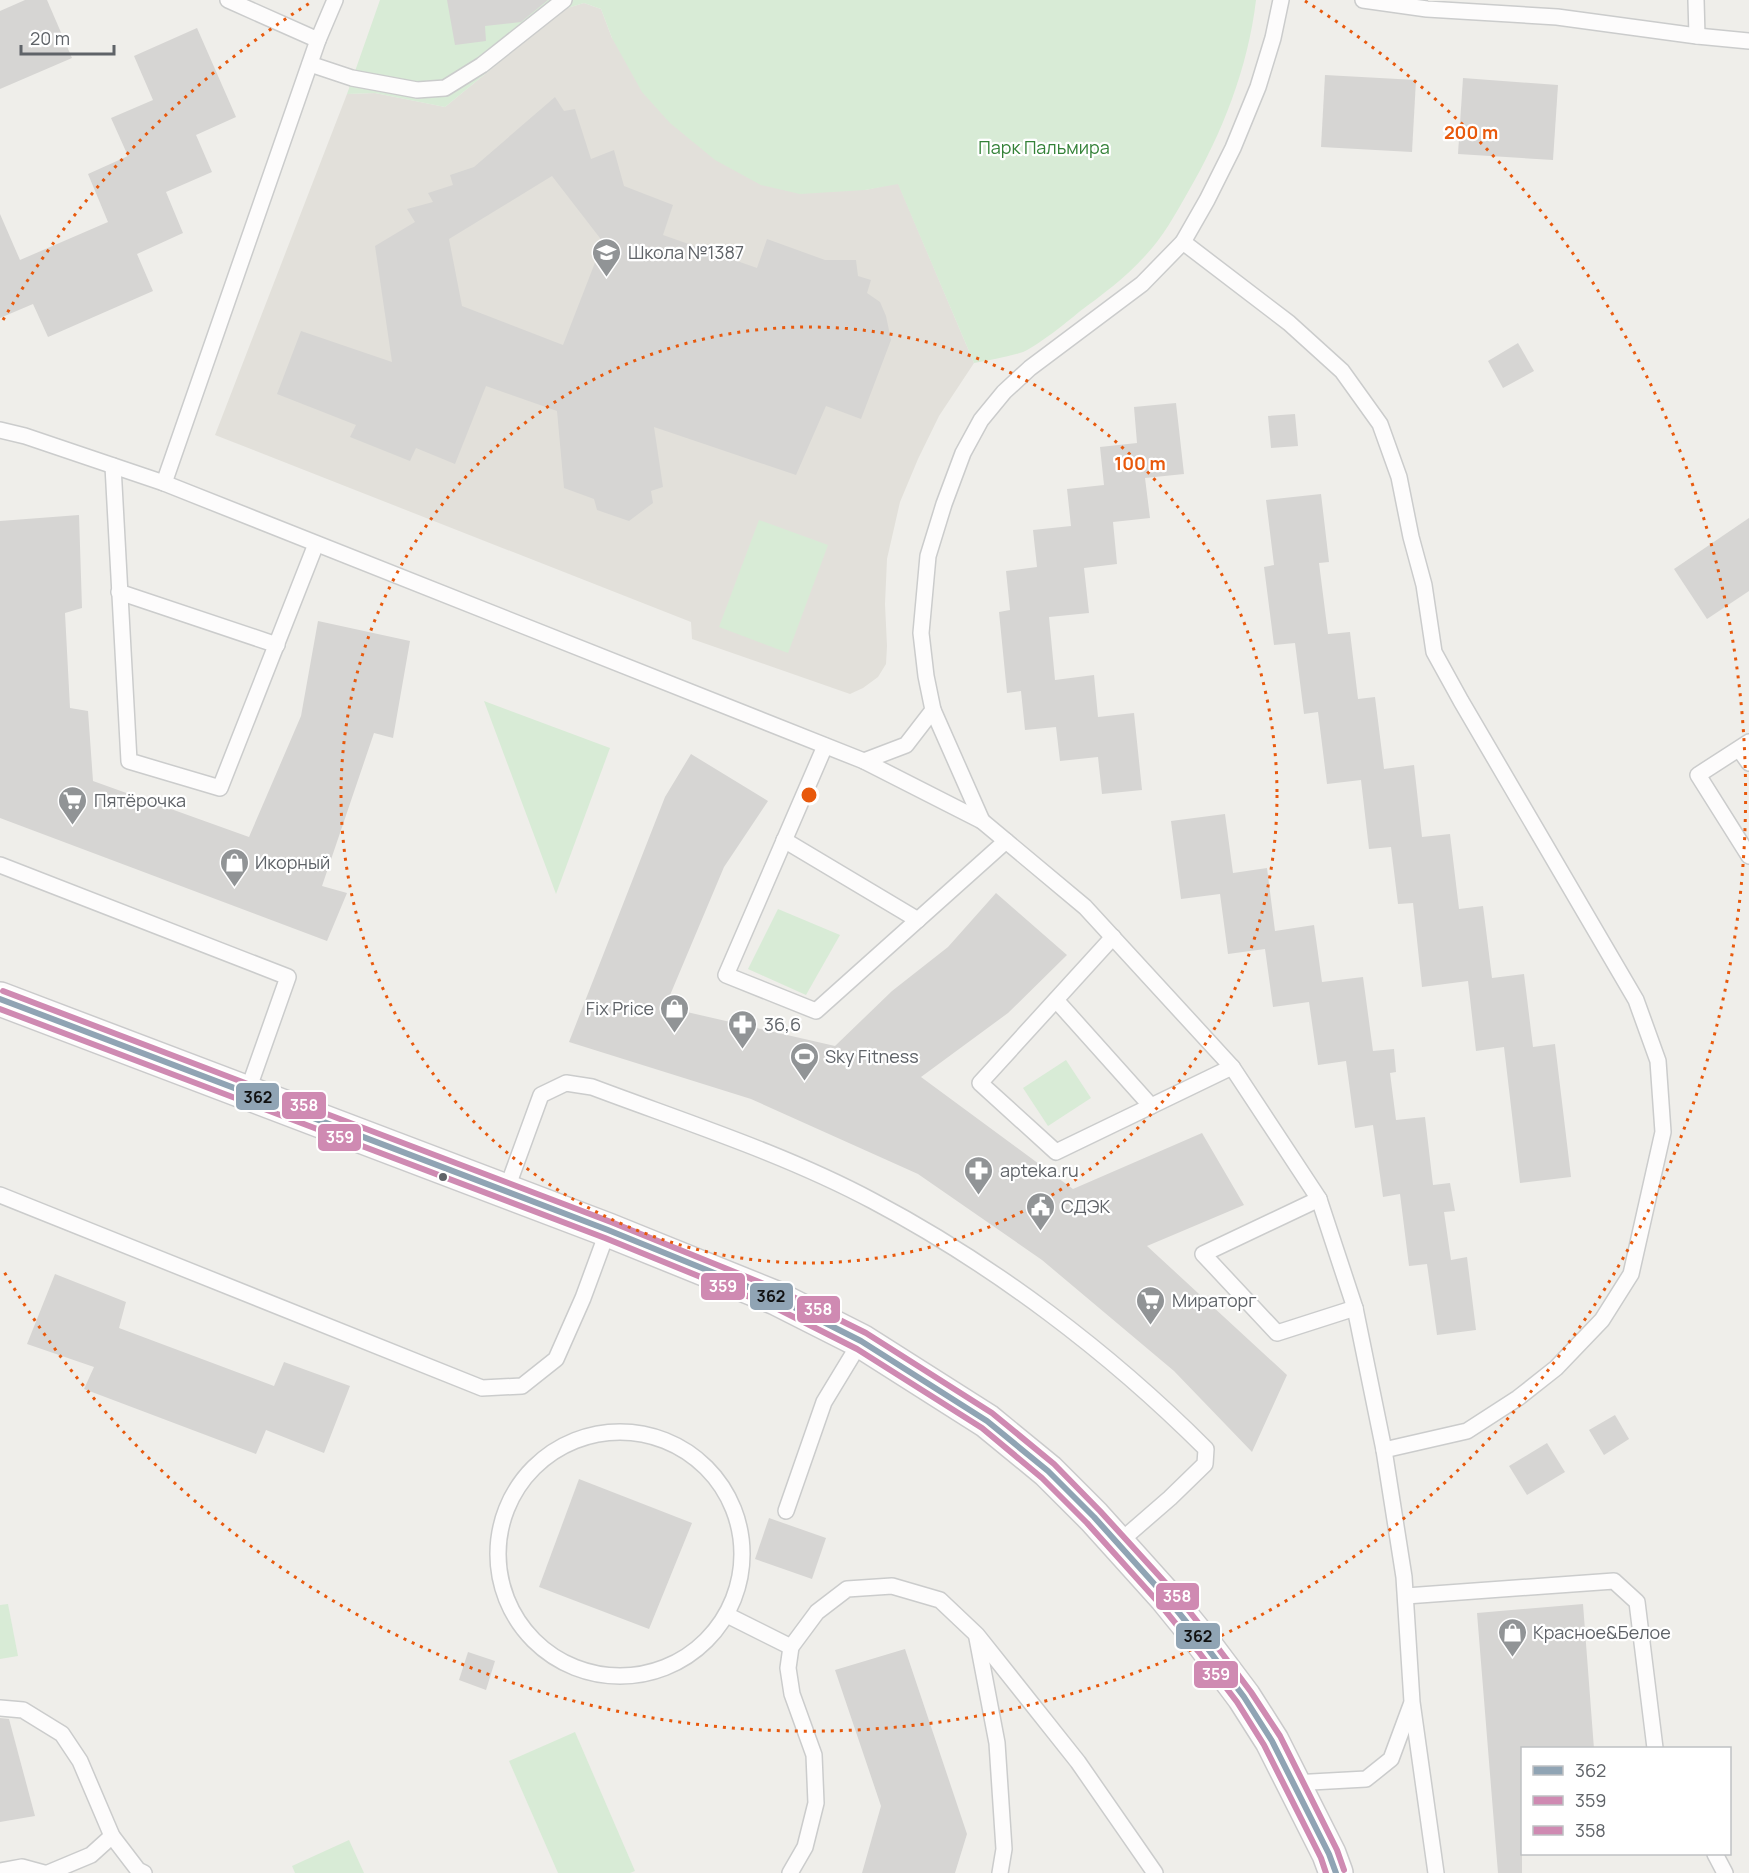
<svg xmlns="http://www.w3.org/2000/svg" width="1749" height="1873" font-family="Manrope,sans-serif">
  <style>
    .education { fill: #e2e0da }
    .green { fill: #d8ebd6 }
    .building { fill: #d6d5d3; fill-rule: evenodd }
    .lines { fill: none; stroke-linecap: round; stroke-linejoin: round }
    .lane-casing { stroke: #cbcccc; stroke-width: 18 }
    .secondary-casing { stroke: #cacacb; stroke-width: 36 }
    .lane { stroke: #fdfcfc; stroke-width: 15 }
    .secondary { stroke: #fdfcfc; stroke-width: 33 }
    .bus-1-casing { stroke: #fff; stroke-width: 10 }
    .bus-2-casing { stroke: #fff; stroke-width: 10 }
    .bus-3-casing { stroke: #fff; stroke-width: 10 }
    .bus-1 { stroke: #90a4b4; stroke-width: 6 }
    .bus-2 { stroke: #cf8ab2; stroke-width: 6 }
    .bus-3 { stroke: #cf8ab2; stroke-width: 6 }
    .ring { fill: none; stroke: #e8590c; stroke-width: 3; stroke-dasharray: 3 6 }
    .bus-dot { fill: #5f6368; stroke: #fff; stroke-width: 2 }
    .labels { text-anchor: middle; dominant-baseline: central; stroke-width: 4.5; stroke-linejoin: round; paint-order: stroke }
    .park-label { font-size: 18px; fill: #348238; stroke: #fff }
    .poi-label { font-size: 18px; fill: #5f6368; stroke: #fff; text-anchor: start }
    .centre { fill: #e8590c; stroke: #fff; stroke-width: 3 }
    .ring-label { font-size: 18px; text-anchor: middle; font-weight: bold; fill: #e8590c; stroke: #fff; stroke-width: 4.5; stroke-linejoin: round; paint-order: stroke }
    .line-badge { stroke: #fff; stroke-width: 2 }
    .badge-label { font-size: 16px; text-anchor: middle; font-weight: bold; fill: #fff }
    .pale-badge-label { font-size: 16px; text-anchor: middle; font-weight: bold; fill: #111 }
  </style>
  <rect width="100%" height="100%" fill="#efeeea"/>
  <!-- education -->
  <polygon class="education" points="584,3 601,9 612,38 865,190 898,183 974,363 939,416 918,459 900,502 887,559 885,604 887,646 886,664 878,677 863,688 850,694 692,639 691,622 215,435 347,94 375,93 445,107 564,9"/>
  <!-- green -->
  <g class="green">
    <path d="M380 0H1256C1248 68 1222 134 1188 192 1175 215 1163 237 1145 256 1125 278 1102 295 1079 312 1066 323 1037 346 1023 352 1008 357 990 360 974 363L898 184 865 190 800 194 761 185 715 160 670 123 642 92 612 38 601 9 584 3 564 9 445 107 375 93 347 94Z"/>
    <polygon points="759,520 828,545 788,653 719,627"/>
    <polygon points="484,701 610,748 556,894"/>
    <polygon points="778,909 840,935 806,995 748,969"/>
    <polygon points="1066,1060 1091,1098 1048,1126 1023,1088"/>
    <polygon points="8,1604 18,1656 0,1659 0,1605"/>
    <polygon points="575,1732 635,1871 630,1873 558,1873 509,1761"/>
    <polygon points="349,1840 364,1873 295,1873 292,1866"/>
  </g>
  <!-- building -->
  <g class="building">
    <polygon points="25,0 47,0 72,58 0,89 0,11"/>
    <polygon points="447,0 548,0 521,22 485,26 486,41 455,45"/>
    <polygon points="197,28 236,117 196,135 212,172 166,192 183,233 137,254 153,291 48,337 33,304 0,318 0,214 20,260 108,222 88,174 128,156 111,118 153,100 134,56"/>
    <polygon points="1325,75 1416,80 1412,152 1321,147"/>
    <polygon points="1463,78 1558,85 1553,160 1458,154"/>
    <path d="M555 97 564 111 575 109 591 159 614 150 624 186 673 205 663 235 757 268 767 239 825 260H856L858 276 871 280 867 293 880 302 886 316 891 340 861 419 826 406 796 475 654 427 663 487 651 491 653 503 629 521 597 510 594 499 564 488 557 411 486 386 455 464 416 448 410 461 350 437 356 425 277 394 301 331 392 362 375 246 415 222 407 209 433 202 428 193 453 185 450 175 474 167ZM552 176 603 242 563 345 462 306 449 239Z"/>
    <polygon points="1518,343 1534,371 1503,388 1488,361"/>
    <polygon points="1176,403 1184,474 1145,478 1150,518 1113,522 1117,564 1084,568 1089,613 1049,617 1055,680 1094,675 1098,717 1134,713 1142,790 1102,794 1098,757 1060,761 1056,727 1025,730 1021,691 1007,693 999,612 1010,610 1006,571 1037,567 1033,530 1071,526 1067,489 1104,485 1100,447 1137,443 1134,407"/>
    <polygon points="1295,414 1298,446 1271,448 1268,416"/>
    <polygon points="1321,494 1329,562 1319,563 1328,634 1350,632 1358,699 1375,697 1384,769 1414,765 1422,837 1450,834 1459,909 1483,906 1492,978 1524,974 1533,1047 1555,1044 1571,1177 1520,1183 1504,1047 1476,1051 1468,981 1422,987 1413,903 1398,904 1391,847 1369,849 1361,780 1327,784 1318,712 1304,714 1295,643 1274,645 1264,567 1274,565 1266,500"/>
    <polygon points="79,515 82,608 65,613 70,708 88,711 93,781 249,837 301,716 318,621 410,641 393,738 374,733 322,886 347,893 327,941 0,818 0,521"/>
    <polygon points="1749,518 1749,591 1707,619 1674,569"/>
    <polygon points="691,754 768,801 724,867 665,1007 835,1046 892,991 948,947 996,893 1067,955 1008,1013 921,1077 1073,1189 1202,1133 1244,1205 1147,1246 1287,1375 1252,1452 1174,1371 1042,1260 918,1174 751,1099 569,1042 665,797"/>
    <polygon points="1225,814 1233,873 1267,868 1275,931 1314,925 1322,982 1363,977 1373,1051 1394,1049 1396,1072 1390,1073 1396,1120 1425,1117 1433,1185 1450,1183 1455,1211 1444,1212 1451,1260 1467,1257 1476,1330 1437,1335 1427,1264 1409,1266 1400,1194 1383,1197 1373,1125 1355,1128 1346,1061 1318,1065 1309,1002 1273,1007 1265,949 1228,954 1220,894 1181,899 1171,821"/>
    <polygon points="55,1274 126,1302 119,1328 274,1386 284,1362 350,1386 324,1453 266,1430 256,1454 84,1389 94,1367 27,1344"/>
    <polygon points="1615,1415 1629,1439 1604,1455 1589,1430"/>
    <polygon points="1547,1443 1565,1472 1527,1495 1509,1466"/>
    <polygon points="579,1479 692,1523 649,1629 539,1587"/>
    <polygon points="769,1518 826,1538 812,1579 755,1559"/>
    <polygon points="1583,1604 1594,1749 1522,1749 1522,1873 1498,1873 1477,1613"/>
    <polygon points="905,1649 967,1834 955,1873 862,1873 881,1806 835,1670"/>
    <polygon points="468,1652 495,1661 486,1690 459,1680"/>
    <polygon points="0,1718 9,1719 35,1816 0,1822"/>
  </g>
  <g class="lines">
    <defs>
      <g id="lane">
        <polyline points="228,0 318,40"/>
        <polyline points="1363,0 1427,9 1557,17 1697,36 1749,41"/>
        <polyline points="1696,0 1697,36"/>
        <polyline points="310,64 352,78 417,90 445,88 482,65 564,0"/>
        <polyline points="1183,242 1289,323 1342,371 1380,424 1399,477 1411,537 1424,585 1434,652 1461,701 1636,1000 1658,1061 1663,1132 1631,1274 1602,1320 1556,1368 1518,1398 1467,1431 1384,1450"/>
        <polyline points="0,430 25,436 164,483 864,761 982,821 1085,907 1232,1067 1319,1199 1355,1308 1384,1450 1404,1577 1412,1702 1436,1873"/>
        <polyline points="113,466 129,761 220,788 316,544"/>
        <polyline points="164,483 318,40 335,0"/>
        <polyline points="119,592 277,645"/>
        <polyline points="933,710 982,821"/>
        <polyline points="1749,742 1698,775 1749,856"/>
        <polyline points="825,746 726,975 816,1011 1006,841"/>
        <polyline points="1739,749 1749,763"/>
        <polyline points="864,761 906,745 933,710 926,676 921,633 928,556 944,504 963,453 981,420 1004,392 1030,368 1142,284 1183,242 1207,200 1233,148 1258,87 1273,38 1281,0"/>
        <polyline points="784,840 918,920"/>
        <polyline points="0,865 288,977 247,1093"/>
        <polyline points="1113,937 980,1083 1056,1152 1232,1067"/>
        <polyline points="1056,1000 1151,1106"/>
        <path d="M506 1191 541 1095 566 1083 592 1087C685 1122 785 1154 873 1201 994 1265 1109 1352 1206 1449L1205 1464 1170 1498 1117 1544"/>
        <polyline points="0,1195 482,1388 522,1386 556,1359 583,1298 608,1230"/>
        <polyline points="1319,1199 1203,1254 1277,1333 1355,1308"/>
        <circle cx="620" cy="1554" r="122"/>
        <polyline points="786,1511 824,1402 861,1341"/>
        <polyline points="1406,1596 1614,1581 1637,1602 1655,1748"/>
        <polyline points="727,1615 791,1647"/>
        <polyline points="977,1638 997,1743 1004,1849 1000,1873"/>
        <polyline points="0,1708 23,1710 62,1734 80,1761 112,1836 138,1870 144,1873"/>
        <polyline points="1293,1783 1366,1779 1391,1759 1411,1705"/>
        <polyline points="1715,1854 1725,1873"/>
        <polyline points="0,1871 22,1867 44,1873"/>
        <polyline points="48,1873 91,1855 112,1836"/>
        <polyline points="790,1873 805,1847 816,1803 814,1755 792,1694 788,1668 791,1647 817,1612 847,1589 892,1586 940,1600 977,1635 1078,1762 1155,1873"/>
      </g>
      <polyline id="secondary" points="0,999 608,1230 776,1298 861,1341 987,1421 1048,1471 1094,1517 1166,1597 1205,1645 1244,1697 1272,1741 1329,1854 1336,1873"/>
    </defs>
    <!-- lane casing -->
    <use href="#lane" class="lane-casing"/>
    <!-- secondary casing -->
    <use href="#secondary" class="secondary-casing"/>
    <!-- lane -->
    <use href="#lane" class="lane"/>
    <!-- secondary -->
    <use href="#secondary" class="secondary"/>
    <defs>
      <polyline id="bus-1" points="0,999 608,1230 776,1298 861,1341 987,1421 1048,1471 1094,1517 1166,1597 1205,1645 1244,1697 1272,1741 1329,1854 1336,1873"/>
      <polyline id="bus-2" points="0,1009 605,1238 772,1306 857,1349 982,1428 1042,1478 1087,1523 1159,1603 1198,1651 1237,1702 1264,1745 1321,1858 1326,1873"/>
      <polyline id="bus-3" points="3,991 611,1222 779,1290 866,1333 992,1413 1054,1464 1100,1511 1173,1591 1212,1640 1251,1692 1280,1736 1337,1850 1344,1870"/>
    </defs>
    <!-- bus-1 casing -->
    <use href="#bus-1" class="bus-1-casing"/>
    <!-- bus-2 casing -->
    <use href="#bus-2" class="bus-2-casing"/>
    <!-- bus-3 casing -->
    <use href="#bus-3" class="bus-3-casing"/>
    <!-- bus-1 -->
    <use href="#bus-1" class="bus-1"/>
    <!-- bus-2 -->
    <use href="#bus-2" class="bus-2"/>
    <!-- bus-3 -->
    <use href="#bus-3" class="bus-3"/>
  </g>
  <!-- distance rings -->
  <g class="ring">
    <circle cx="809" cy="795" r="468"/>
    <path d="M3 320A936 936 0 0 1 313 1M1305 1A936 936 0 1 1 3 1270"/>
  </g>
  <!-- icons -->
  <defs>
    <symbol id="school-pin" viewBox="-11 -11 22 30"><path d="M0 17L-7.5 6A9.5 9.5 0 1 1 7.5 6Z" fill="#919496" stroke="#fff"/><path d="M0-5L7-2L0 1L-7-2ZM-4 1L0 2.5L4 1V4Q0 6-4 4Z" fill="#fff"/></symbol>
    <symbol id="supermarket-pin" viewBox="-11 -11 22 30"><path d="M0 17L-7.5 6A9.5 9.5 0 1 1 7.5 6Z" fill="#919496" stroke="#fff"/><path d="M-6-5.5h2.5l.6 2H6L4.5 2H-2.5L-4.4-4H-6ZM-1.5 3.2a1.3 1.3 0 1 0 .1 0ZM3 3.2a1.3 1.3 0 1 0 .1 0Z" fill="#fff"/></symbol>
    <symbol id="shop-pin" viewBox="-11 -11 22 30"><path d="M0 17L-7.5 6A9.5 9.5 0 1 1 7.5 6Z" fill="#919496" stroke="#fff"/><path d="M-5-2.5h2.3a2.7 3.5 0 0 1 5.4 0H5L5.5 6h-11ZM-1.5-2.5h3a1.5 2.3 0 0 0-3 0Z" fill="#fff"/></symbol>
    <symbol id="pharmacy-pin" viewBox="-11 -11 22 30"><path d="M0 17L-7.5 6A9.5 9.5 0 1 1 7.5 6Z" fill="#919496" stroke="#fff"/><path d="M-2-6h4v4h4v4h-4v4h-4v-4h-4v-4h4Z" fill="#fff"/></symbol>
    <symbol id="stadium-pin" viewBox="-11 -11 22 30"><path d="M0 17L-7.5 6A9.5 9.5 0 1 1 7.5 6Z" fill="#919496" stroke="#fff"/><path d="M0-5a6.5 5 0 1 0 0 10a6.5 5 0 1 0 0-10ZM-3.5-1.8h7v3.6h-7Z" fill="#fff"/></symbol>
    <symbol id="civic-pin" viewBox="-11 -11 22 30"><path d="M0 17L-7.5 6A9.5 9.5 0 1 1 7.5 6Z" fill="#919496" stroke="#fff"/><path d="M-.6-6.5H3V-4.5H.6V-3L4-1V1h2V6H-6V1h2V-1L-.6-3ZM-1.2 2.5V6h2.4V2.5Z" fill="#fff"/></symbol>
  </defs>
  <g fill-rule="evenodd">
    <use href="#school-pin" x="590" y="236" width="33" height="45"/>
    <use href="#supermarket-pin" x="56" y="784" width="33" height="45"/>
    <use href="#shop-pin" x="218" y="846" width="33" height="45"/>
    <use href="#shop-pin" x="658" y="992" width="33" height="45"/>
    <use href="#pharmacy-pin" x="726" y="1008" width="33" height="45"/>
    <use href="#stadium-pin" x="788" y="1040" width="33" height="45"/>
    <use href="#pharmacy-pin" x="962" y="1154" width="33" height="45"/>
    <use href="#civic-pin" x="1024" y="1190" width="33" height="45"/>
    <use href="#supermarket-pin" x="1134" y="1284" width="33" height="45"/>
    <use href="#shop-pin" x="1496" y="1616" width="33" height="45"/>
  </g>
  <!-- markers -->
  <circle class="bus-dot" cx="443" cy="1177" r="5"/>
  <g class="labels">
    <!-- park labels -->
    <g class="park-label">
      <text x="1044" y="147">Парк Пальмира</text>
    </g>
    <!-- poi labels -->
    <g class="poi-label">
      <text x="628" y="252">Школа №1387</text>
      <text x="94" y="800">Пятёрочка</text>
      <text x="255" y="862">Икорный</text>
      <text x="654" y="1008" text-anchor="end">Fix Price</text>
      <text x="764" y="1024">36,6</text>
      <text x="825" y="1056">Sky Fitness</text>
      <text x="1000" y="1170">apteka.ru</text>
      <text x="1061" y="1206">СДЭК</text>
      <text x="1172" y="1300">Мираторг</text>
      <text x="1533" y="1632">Красное&amp;Белое</text>
    </g>
  </g>
  <circle cx="809" cy="795" r="9" class="centre"/>
  <g class="ring-label">
    <text x="1471" y="139">200 m</text>
    <text x="1140" y="470">100 m</text>
  </g>
  <g class="line-badge">
    <rect x="235" y="1082" width="45" height="29" rx="6" fill="#90a4b4"/>
    <rect x="281" y="1091" width="46" height="29" rx="6" fill="#cf8ab2"/>
    <rect x="317" y="1123" width="45" height="29" rx="6" fill="#cf8ab2"/>
    <rect x="700" y="1272" width="46" height="29" rx="6" fill="#cf8ab2"/>
    <rect x="749" y="1282" width="45" height="29" rx="6" fill="#90a4b4"/>
    <rect x="796" y="1295" width="45" height="29" rx="6" fill="#cf8ab2"/>
    <rect x="1155" y="1582" width="45" height="29" rx="6" fill="#cf8ab2"/>
    <rect x="1175" y="1622" width="46" height="28" rx="6" fill="#90a4b4"/>
    <rect x="1193" y="1660" width="46" height="29" rx="6" fill="#cf8ab2"/>
  </g>
  <g class="badge-label">
    <text x="304" y="1111">358</text>
    <text x="340" y="1143">359</text>
    <text x="723" y="1292">359</text>
    <text x="818" y="1315">358</text>
    <text x="1177" y="1602">358</text>
    <text x="1216" y="1680">359</text>
  </g>
  <g class="pale-badge-label">
    <text x="258" y="1103">362</text>
    <text x="771" y="1302">362</text>
    <text x="1198" y="1642">362</text>
  </g>
  <!-- legend -->
  <rect x="1521" y="1747" width="210" height="108" fill="#ffffff" stroke="#bfc1c3" stroke-width="1.5"/>
  <rect x="1533" y="1766" width="30" height="9" fill="#90a4b4" stroke="#bfc1c3" stroke-width="1.5"/>
  <text x="1575" y="1777" font-size="18" fill="#5f6368">362</text>
  <rect x="1533" y="1796" width="30" height="9" fill="#cf8ab2" stroke="#bfc1c3" stroke-width="1.5"/>
  <text x="1575" y="1807" font-size="18" fill="#5f6368">359</text>
  <rect x="1533" y="1826" width="30" height="9" fill="#cf8ab2" stroke="#bfc1c3" stroke-width="1.5"/>
  <text x="1575" y="1837" font-size="18" fill="#5f6368">358</text>
  <!-- scale -->
  <path d="M21 45v9h93v-9" fill="none" stroke="#5f6368" stroke-width="3"/>
  <text x="30" y="45" font-size="18" fill="#5f6368" stroke="#ffffff" stroke-width="4.5" paint-order="stroke">20 m</text>
</svg>
